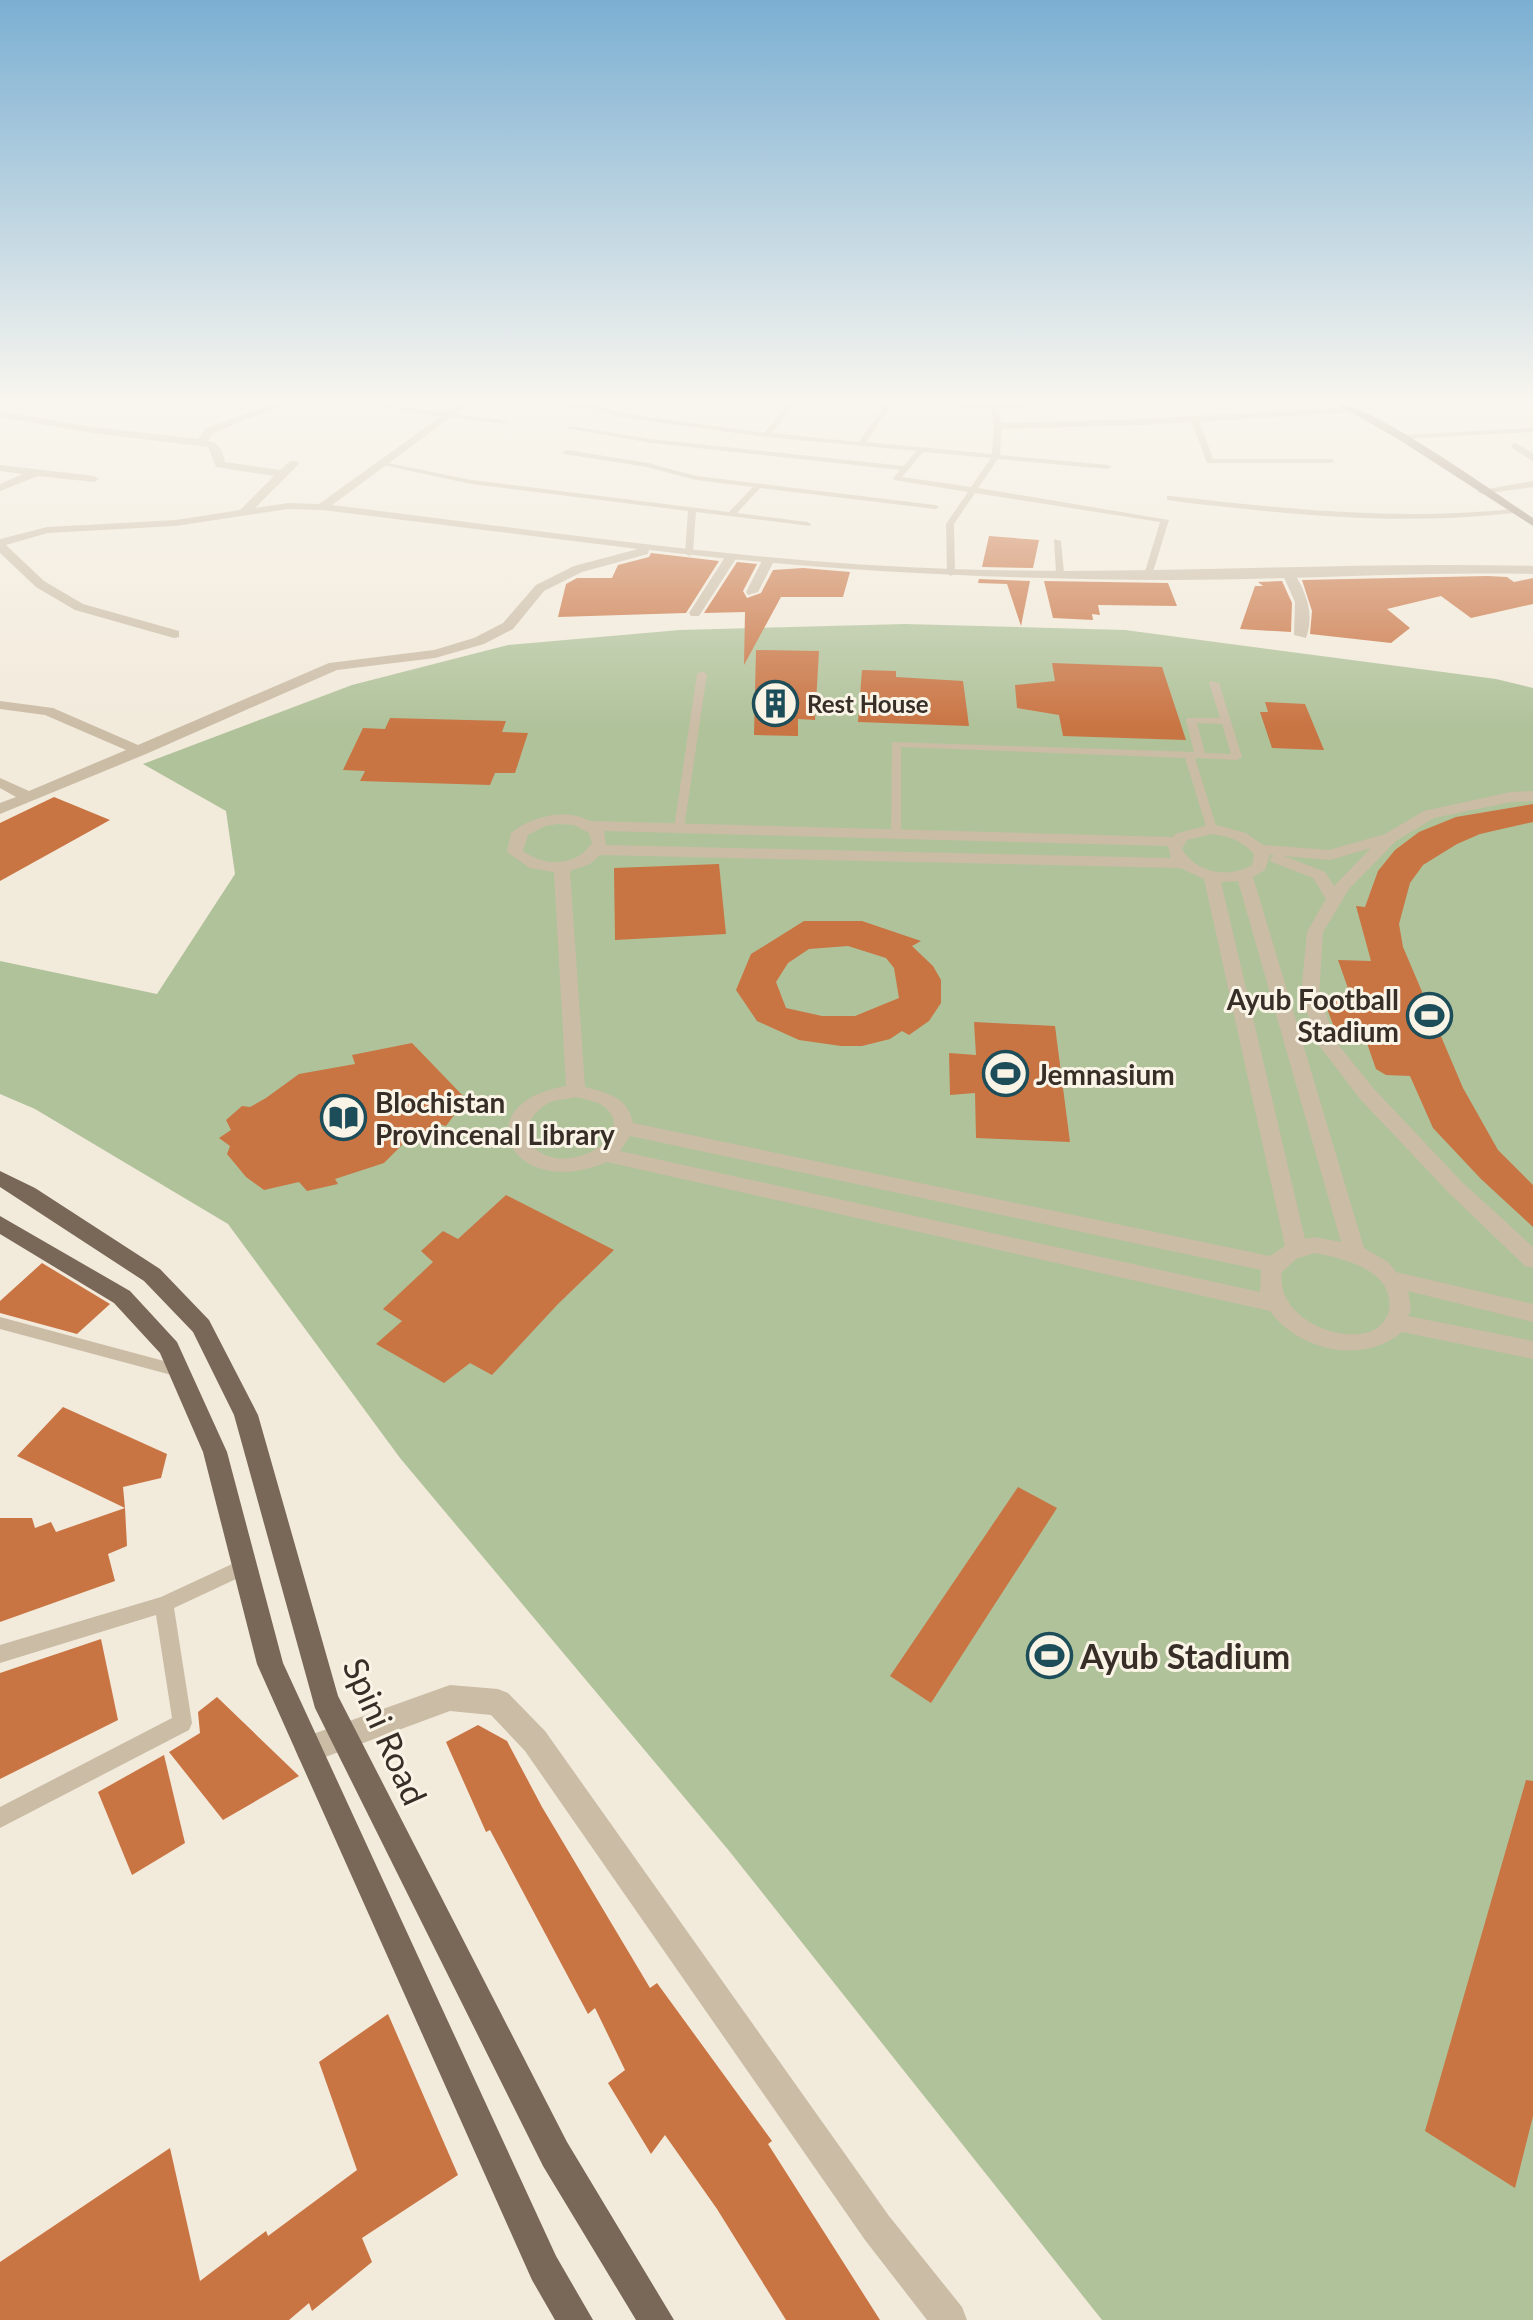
<svg xmlns="http://www.w3.org/2000/svg" width="1533" height="2320" font-family="Lato,sans-serif">
  <style>
    .green { fill: #b0c29a }
    .building { fill: #c97443; fill-rule: evenodd }
    .lines { fill: none; stroke-linecap: round; stroke-linejoin: round }
    .service { fill: #cbbca6; fill-rule: evenodd }
    .pedestrian { fill: #cbbca6; fill-rule: evenodd }
    .minor { fill: #cbbca6; fill-rule: evenodd }
    .secondary { fill: #9e8b78; fill-rule: evenodd }
    .primary { fill: #796758; fill-rule: evenodd }
    .labels { text-anchor: middle; dominant-baseline: central; stroke-width: 6; stroke-linejoin: round; paint-order: stroke }
    .far-poi-label { font-size: 24px; font-weight: bold; fill: #372e27; stroke: #faf4e7; text-anchor: start }
    .poi-label { font-size: 28px; font-weight: bold; fill: #372e27; stroke: #faf4e7; text-anchor: start }
    .near-poi-label { font-size: 34px; font-weight: bold; fill: #372e27; stroke: #faf4e7; text-anchor: start }
    .near-street-label { font-size: 34px; fill: #372e27; stroke: #faf4e7 }
  </style>
  <rect width="100%" height="100%" fill="#f2eadb"/>
  <!-- green -->
  <polygon class="green" points="905,624 1125,630 1496,679 1533,688 1533,2320 1102,2320 730,1852 400,1458 228,1224 35,1109 0,1094 0,961 157,994 235,874 226,811 143,764 352,685 508,645 680,630"/>
  <!-- building -->
  <g class="building">
    <polygon points="989,536 1039,540 1033,568 982,567"/>
    <polygon points="651,553 719,561 686,613 558,617 566,584 577,578 612,578 618,565 649,557"/>
    <polygon points="737,562 757,564 743,591 747,598 761,593 773,570 803,568 850,572 843,597 781,597 744,665 745,612 704,613"/>
    <polygon points="1488,576 1507,577 1514,582 1533,578 1533,604 1471,618 1441,596 1387,609 1410,628 1391,643 1310,634 1312,611 1302,580"/>
    <polygon points="979,579 1030,581 1021,626 1007,584 978,583"/>
    <polygon points="1044,581 1168,583 1177,606 1098,605 1100,615 1092,614 1093,620 1053,618"/>
    <polygon points="1282,581 1292,603 1291,632 1240,629 1255,586 1263,586 1258,582"/>
    <polygon points="756,650 819,651 815,720 798,719 798,736 754,735"/>
    <polygon points="1052,663 1162,667 1186,740 1063,736 1059,715 1017,708 1015,685 1055,681"/>
    <polygon points="862,670 896,671 896,677 963,681 969,726 858,722"/>
    <polygon points="1265,702 1305,704 1324,750 1272,748 1260,712 1268,712"/>
    <polygon points="390,718 506,721 502,732 528,733 515,773 495,773 490,785 360,781 365,771 343,770 363,728 385,729"/>
    <polygon points="54,797 110,820 0,881 0,823"/>
    <polygon points="1533,804 1533,822 1480,834 1457,844 1423,865 1410,883 1399,924 1403,947 1463,1088 1498,1150 1533,1185 1533,1227 1481,1179 1433,1128 1410,1076 1386,1075 1376,1069 1364,1035 1337,1035 1323,998 1340,998 1338,993 1350,994 1338,960 1371,961 1356,906 1365,907 1378,871 1395,850 1419,832 1456,817"/>
    <polygon points="719,864 726,934 615,940 614,868"/>
    <path d="M804 921H862L921 941 912 946 933 966 941 980V1003L929 1021 909 1035 902 1031 890 1039 862 1046H841L799 1040 757 1021 736 990 751 954ZM848 946 886 958 894 968 899 998 855 1016H822L786 1008 776 982 788 963 809 949Z"/>
    <polygon points="974,1022 1055,1026 1070,1142 976,1138 975,1093 950,1095 949,1053 976,1055"/>
    <polygon points="412,1043 466,1099 446,1126 439,1124 425,1134 418,1129 384,1163 335,1179 338,1184 307,1191 299,1182 264,1190 246,1177 227,1154 230,1146 219,1138 231,1130 226,1120 242,1106 250,1107 266,1098 299,1074 355,1064 352,1055"/>
    <polygon points="506,1195 614,1250 558,1304 492,1375 470,1363 444,1383 376,1344 402,1321 383,1309 433,1262 421,1251 443,1231 458,1239"/>
    <polygon points="42,1263 110,1304 77,1334 0,1313 0,1301"/>
    <polygon points="63,1407 167,1454 161,1478 123,1487 125,1508 17,1456"/>
    <polygon points="1018,1487 1057,1508 931,1703 890,1676"/>
    <polygon points="125,1508 127,1546 108,1554 115,1581 0,1622 0,1518 32,1518 35,1528 51,1522 56,1532"/>
    <polygon points="101,1639 118,1720 0,1779 0,1673"/>
    <polygon points="217,1697 299,1776 223,1820 169,1752 200,1733 198,1712"/>
    <polygon points="478,1725 507,1741 542,1807 650,1988 657,1983 772,2141 768,2144 880,2320 786,2320 717,2209 665,2135 651,2154 608,2083 625,2070 595,2008 588,2014 490,1830 486,1832 446,1742"/>
    <polygon points="164,1755 185,1843 132,1875 98,1792"/>
    <polygon points="1526,1780 1533,1781 1533,2116 1515,2188 1425,2131"/>
    <polygon points="388,2014 458,2175 362,2238 372,2262 312,2311 309,2303 289,2320 0,2320 0,2262 170,2148 200,2281 266,2231 268,2236 357,2170 319,2062"/>
  </g>
  <g class="lines">
    <!-- service -->
    <g class="service">
      <path d="M548 404H591L621 413 764 433 789 404H795L771 433 859 442 886 404H892L866 442 992 454 994 426 991 408 929 406 926 404 1024 405 1026 408H998L1002 426 1000 455 1108 465 1112 467 1108 469 998 459 978 488 1169 520 1152 575 1148 578 1144 575 1160 522 975 493 954 524 955 573 951 576 947 573 946 524 968 492 894 480 893 478 900 470 651 443 566 428 570 426 651 439 904 466 916 451 766 437 620 417 590 408 551 406ZM923 452 991 458 971 487 902 477Z"/>
      <polygon points="447,413 503,420 507,422 503,424 445,416"/>
      <polygon points="1195,418 1199,420 1213,459 1331,459 1335,461 1331,463 1207,463 1191,420"/>
      <polygon points="1533,428 1533,432 1402,439 1398,437 1402,435"/>
      <polygon points="567,450 648,463 696,476 935,505 939,507 935,509 760,488 737,513 807,522 811,524 810,526 696,512 693,553 689,556 685,553 688,511 471,484 379,464 383,462 471,480 729,512 753,487 696,480 647,467 564,454 563,452"/>
      <path d="M1170 496C1285 509 1398 521 1514 509L1518 511 1514 513C1424 523 1336 519 1246 509 1220 506 1193 504 1167 500V496Z"/>
      <polygon points="1054,539 1061,541 1064,573 1060,576 1056,573"/>
      <polygon points="702,671 707,674 684,828 679,831 674,828 697,674"/>
      <path d="M1211 681 1219 683 1242 757 1237 760 1195 758 1217 829 1216 831H1208L1207 829 1185 758 901 747V835L896 838 891 835 892 742 1194 752 1186 720 1187 718H1220L1209 683ZM1197 723 1222 724 1231 754 1205 753Z"/>
      <polygon points="0,1317 179,1365 185,1366 187,1371 185,1376 179,1377 0,1329"/>
      <polygon points="245,1558 251,1560 254,1566 251,1572 174,1608 192,1723 189,1730 0,1828 0,1807 172,1718 156,1615 0,1663 0,1645 161,1597"/>
    </g>
    <!-- pedestrian -->
    <g class="pedestrian">
      <polygon points="727,554 737,557 699,616 691,616 689,613"/>
      <polygon points="768,557 774,561 758,592 748,595 746,592 762,561"/>
      <path d="M1284 570H1292C1306 591 1315 614 1306 638L1294 635 1295 602 1282 573Z"/>
    </g>
    <!-- minor -->
    <g class="minor">
      <path d="M271 404H284L213 433 208 441C220 442 223 452 225 462L280 470 290 461H298V465L255 508 288 503 319 504 440 417 368 404 447 412 458 404H469L332 505C538 530 745 562 952 569 1146 576 1339 561 1533 566V574C1412 571 1291 580 1169 580 995 579 822 571 649 550L648 554 582 572 544 591 513 629 484 644 435 658 337 670 146 754 0 814V803L16 797 0 788V778L29 791 126 750 45 715 0 709V701L53 708 138 745 329 663 434 650 474 638 503 623 536 585 574 566 638 549 322 510 288 509 176 526 48 533 6 545 44 581 83 604 179 631V637L174 638 75 610 36 587 0 553V539L47 527 176 520 240 510 274 476 216 467 208 447 92 433 0 417V411L92 427 198 439 205 429Z"/>
      <polygon points="1355,407 1359,408 1359,412 1142,425 998,429 993,426 998,423 1142,419"/>
      <polygon points="1516,443 1533,453 1533,461 1512,448 1512,444"/>
      <polygon points="0,465 94,476 99,479 94,482 38,476 0,491 0,484 23,474 0,471"/>
      <polygon points="1533,481 1533,487 1482,494 1476,491"/>
      <path d="M1533 791V801L1511 802 1434 818 1396 841 1349 889 1323 932 1319 995 1336 1042 1374 1089 1462 1182 1533 1247V1268L1525 1266 1448 1192 1360 1099 1318 1044 1301 995 1307 932 1326 899 1313 878 1272 862 1270 859 1274 855H1270L1265 870 1253 877 1364 1248 1388 1262 1396 1272 1533 1304V1322L1408 1291 1411 1309 1408 1316 1533 1341V1359L1402 1332C1363 1365 1299 1351 1270 1311L607 1162C510 1203 463 1103 566 1086L554 872 530 868 507 852 511 833C532 816 566 808 590 821L1173 837 1175 834 1212 824 1246 833 1263 845 1329 850 1385 834 1424 811 1511 792ZM558 824 574 825 589 833 592 843C576 867 545 867 523 851L528 835 545 826ZM604 831 1168 846 1171 858 606 845ZM1212 834C1229 836 1243 841 1254 854L1252 865C1228 879 1196 873 1182 849L1187 840ZM1371 848 1334 886 1325 872 1284 856 1330 860ZM600 855 1180 868 1204 879 1285 1246 1270 1256 633 1123C628 1097 607 1093 585 1087L570 871 590 864ZM1238 881 1341 1242 1314 1237 1305 1239 1221 882ZM576 1097C583 1099 594 1101 600 1104 643 1130 575 1177 538 1151 516 1136 532 1110 551 1102 559 1099 568 1099 576 1097ZM630 1136 1261 1270 1260 1292 620 1151ZM1314 1253C1342 1258 1395 1270 1389 1310 1387 1320 1379 1329 1369 1332 1333 1343 1275 1314 1282 1272L1296 1259Z"/>
      <polygon points="450,1685 498,1689 508,1693 545,1731 889,2216 962,2307 967,2320 927,2320 865,2240 525,1751 491,1715 450,1711 309,1763 299,1759 295,1749 299,1739"/>
    </g>
    <!-- secondary -->
    <path class="secondary" d="M1336 404C1369 402 1498 495 1533 518V526L1398 439Z"/>
    <!-- primary -->
    <g class="primary">
      <polygon points="0,1171 35,1188 160,1269 209,1320 258,1415 338,1696 567,2142 674,2320 636,2320 543,2166 315,1708 234,1415 193,1332 144,1281 0,1187"/>
      <polygon points="0,1216 130,1291 177,1342 227,1452 283,1663 556,2256 593,2320 555,2320 532,2280 257,1664 203,1452 160,1353 114,1303 0,1234"/>
    </g>
  </g>
  <!-- sky -->
  <linearGradient id="sky" x2="0" y2="1"><stop stop-color="#7bafd2"/><stop offset="0.55" stop-color="#f9f6ef"/><stop offset="1" stop-color="#f9f6ef" stop-opacity="0"/></linearGradient>
  <rect width="1533" height="728" fill="url(#sky)"/>
  <!-- icons -->
  <defs>
    <symbol id="building-ring" viewBox="-11 -11 22 22"><circle r="9.5" fill="#faf4e7" stroke="#1c4d59" stroke-width="1.5"/><path d="M-4-6H4V6H1V3H-1V6H-4ZM-2.5-4.3h1.7v1.8h-1.7ZM.8-4.3h1.7v1.8H.8ZM-2.5-1h1.7V.8h-1.7ZM.8-1h1.7V.8H.8Z" fill="#1c4d59"/></symbol>
    <symbol id="stadium-ring" viewBox="-11 -11 22 22"><circle r="9.5" fill="#faf4e7" stroke="#1c4d59" stroke-width="1.5"/><path d="M0-5a6.5 5 0 1 0 0 10a6.5 5 0 1 0 0-10ZM-3.5-1.8h7v3.6h-7Z" fill="#1c4d59"/></symbol>
    <symbol id="library-ring" viewBox="-11 -11 22 22"><circle r="9.5" fill="#faf4e7" stroke="#1c4d59" stroke-width="1.5"/><path d="M-6-4Q-3-5.5-.7-3.5V5Q-3 3-6 4ZM6-4Q3-5.5 .7-3.5V5Q3 3 6 4Z" fill="#1c4d59"/></symbol>
  </defs>
  <g fill-rule="evenodd">
    <use href="#building-ring" x="750" y="678" width="51" height="51"/>
    <use href="#stadium-ring" x="1404" y="990" width="51" height="51"/>
    <use href="#stadium-ring" x="980" y="1048" width="51" height="51"/>
    <use href="#library-ring" x="318" y="1092" width="51" height="51"/>
    <use href="#stadium-ring" x="1024" y="1630" width="51" height="51"/>
  </g>
  <g class="labels">
    <!-- far-poi labels -->
    <g class="far-poi-label">
      <text x="807" y="703">Rest House</text>
    </g>
    <!-- poi labels -->
    <g class="poi-label">
      <text x="1399" y="999" text-anchor="end">Ayub Football<tspan x="1399" dy="32">Stadium</tspan></text>
      <text x="1036" y="1074">Jemnasium</text>
      <text x="375" y="1102">Blochistan<tspan x="375" dy="32">Provincenal Library</tspan></text>
    </g>
    <!-- near-poi labels -->
    <g class="near-poi-label">
      <text x="1080" y="1655">Ayub Stadium</text>
    </g>
    <!-- near-street labels -->
    <g class="near-street-label">
      <text transform="translate(386 1731) rotate(66)">Spini Road</text>
    </g>
  </g>
</svg>
